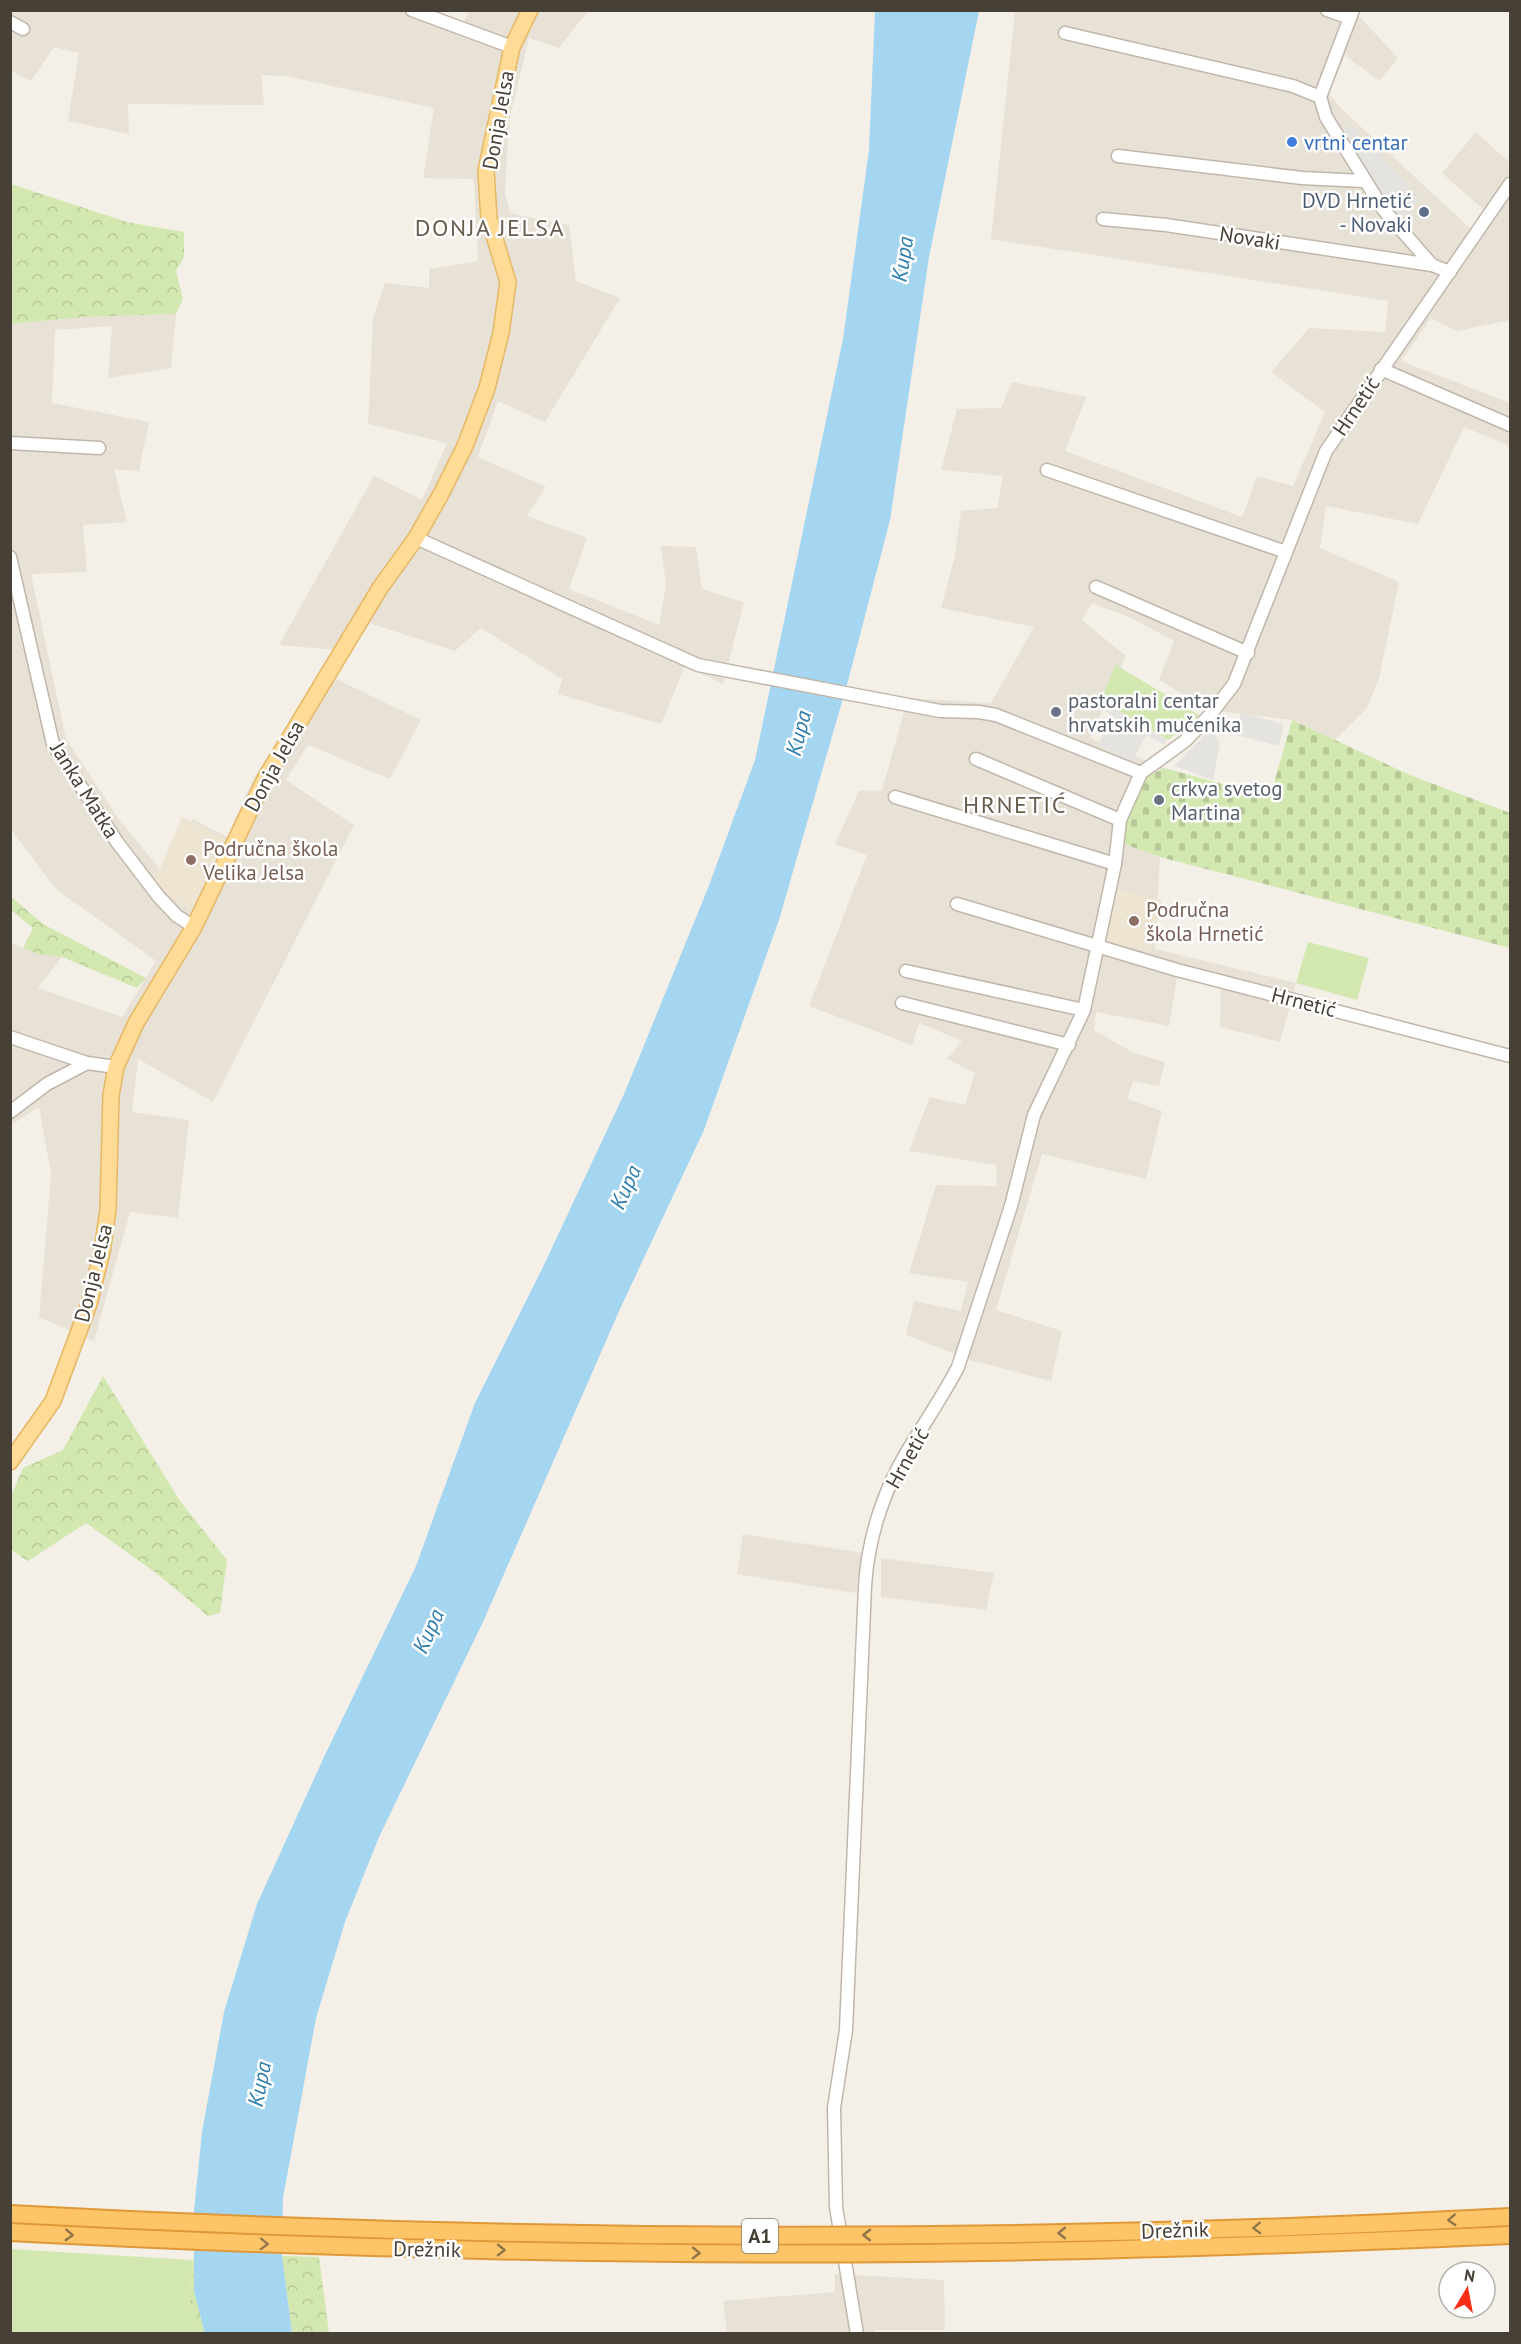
<svg xmlns="http://www.w3.org/2000/svg" width="1521" height="2344" font-family="'PT Sans',sans-serif">
  <style>
    .residential { fill: #e8e1d6 }
    .education { fill: #ede4d2 }
    .green { fill: #d2e8b0 }
    .forest { fill: url(#forest-crowns) }
    .cemetery { fill: url(#cemetery-stones) }
    .parking { fill: #e5e3e0 }
    .water { fill: #a4d5f1 }
    .lines { fill: none; stroke-linecap: round; stroke-linejoin: round }
    .minor-casing { stroke: #c0b7aa; stroke-width: 15 }
    .major-casing { stroke: #e5b865; stroke-width: 18 }
    .minor { stroke: #fff; stroke-width: 12 }
    .major { stroke: #ffdb96; stroke-width: 15 }
    .highway-bridge-casing { stroke: #df9837; stroke-width: 20; stroke-linecap: butt }
    .highway-bridge { stroke: #fec568; stroke-width: 16 }
    .oneway { stroke: #90754a }
    .shop-dot { fill: #3f7fe0; stroke: #fff; stroke-width: 2 }
    .service-dot { fill: #5c6f8a; stroke: #fff; stroke-width: 2 }
    .worship-dot { fill: #6b7280; stroke: #fff; stroke-width: 2 }
    .education-dot { fill: #8d6e63; stroke: #fff; stroke-width: 2 }
    .labels { text-anchor: middle; dominant-baseline: central; stroke-width: 5; stroke-linejoin: round; paint-order: stroke }
    .shield { fill: #fff; stroke: #7e7972; stroke-width: 1.5 }
    .shield-label { font-size: 20px; font-weight: bold; fill: #474036 }
    .street-label { font-size: 21px; fill: #474036; stroke: #fff }
    .shop-label { font-size: 21px; fill: #366cbe; stroke: #fff; text-anchor: start }
    .service-label { font-size: 21px; fill: #4e5e75; stroke: #fff; text-anchor: end }
    .worship-label { font-size: 21px; fill: #5b616d; stroke: #fff; text-anchor: start }
    .education-label { font-size: 21px; fill: #785e54; stroke: #fff; text-anchor: start }
    .water-label { font-size: 22px; font-style: italic; fill: #2d7dad; stroke: #fff }
    .quarter-label { font-size: 24px; letter-spacing: 1.5px; fill: #6a5d4e; stroke: #fff }
  </style>
  <defs>
    <pattern id="forest-crowns" width="20" height="18" patternUnits="userSpaceOnUse" patternTransform="scale(1.5)"><rect width="20" height="18" fill="#d2e8b0"/><path d="M2 6a3 3 0 1 1 6 0M12 15a3 3 0 1 1 6 0" fill="none" stroke="#b6c898"/></pattern>
    <pattern id="cemetery-stones" width="16" height="16" patternUnits="userSpaceOnUse" patternTransform="scale(1.5)"><rect width="16" height="16" fill="#d2e8b0"/><path d="M2 7V4a2 2 0 0 1 4 0v3zM10 15v-3a2 2 0 0 1 4 0v3z" fill="#b6c898"/></pattern>
  </defs>
  <rect width="100%" height="100%" fill="#f4f0e8"/>
  <!-- residential -->
  <g class="residential">
    <polygon points="420,10 464,22 469,11 588,11 559,48 529,38 509,121 505,193 510,213 569,225 576,281 620,298 545,422 498,401 478,457 546,487 527,516 587,538 569,589 659,625 666,585 661,546 696,547 702,589 744,602 723,684 685,666 661,724 558,694 562,679 481,628 455,651 370,623 350,651 336,679 421,720 390,779 308,745 286,780 354,825 213,1102 138,1059 132,1112 189,1120 178,1218 130,1212 94,1341 39,1317 51,1174 39,1107 11,1125 11,943 38,954 62,957 38,988 122,1017 156,961 56,889 11,829 11,324 86,317 176,314 171,368 108,378 112,326 55,330 52,403 149,422 139,471 114,469 127,522 83,525 87,572 31,574 66,739 120,821 160,869 193,819 227,837 254,777 336,650 279,645 374,476 422,500 447,443 368,424 373,317 385,283 429,288 429,269 478,261 474,179 423,178 434,108 286,76 261,75 264,105 128,104 129,134 68,121 79,53 54,47 31,81 11,71 11,11"/>
    <polygon points="1015,11 1360,11 1358,15 1398,58 1379,81 1345,55 1329,94 1345,112 1473,231 1486,212 1442,173 1476,132 1510,163 1510,320 1456,331 1431,318 1401,361 1510,403 1510,446 1464,427 1418,524 1326,506 1320,548 1399,582 1379,678 1367,708 1335,740 1292,720 1208,710 1159,680 1174,641 1131,618 1092,603 1082,620 1126,656 1090,738 1164,768 1151,773 1124,844 1160,857 1155,949 1296,983 1280,1042 1220,1027 1221,988 1177,977 1169,1026 1096,1012 1094,1030 1134,1053 1165,1062 1159,1086 1133,1081 1127,1099 1162,1111 1146,1179 1042,1154 996,1310 1062,1331 1051,1381 970,1360 906,1335 914,1301 961,1311 968,1282 909,1273 936,1185 997,1186 996,1165 909,1151 930,1097 965,1105 975,1073 947,1059 962,1041 919,1023 912,1045 809,1006 867,855 835,844 859,791 882,790 908,698 991,703 1034,627 941,608 954,560 961,511 997,508 1003,476 941,470 957,409 1001,408 1012,382 1086,397 1065,451 1242,517 1257,476 1293,486 1325,412 1271,372 1309,328 1385,332 1388,301 991,239"/>
    <polygon points="743,1534 862,1553 856,1593 737,1574"/>
    <polygon points="881,1558 994,1573 986,1610 881,1597"/>
    <polygon points="835,2274 944,2280 945,2330 874,2330 874,2334 727,2333 723,2301 835,2292"/>
  </g>
  <!-- education -->
  <g class="education">
    <polygon points="182,817 227,840 192,912 170,897 155,880"/>
    <polygon points="1118,889 1162,900 1150,952 1106,941"/>
  </g>
  <!-- green -->
  <g class="green">
    <polygon points="1116,665 1199,715 1168,740 1109,705 1106,709 1099,704"/>
    <polygon points="1308,942 1369,958 1357,1000 1296,983"/>
    <polygon points="10,2249 193,2260 189,2296 196,2333 11,2333"/>
  </g>
  <!-- forest -->
  <g class="forest">
    <polygon points="11,184 127,222 184,232 184,257 176,271 183,299 176,314 86,317 11,324"/>
    <polygon points="10,896 43,924 146,978 137,988 62,957 38,954 23,948 33,928 11,910"/>
    <polygon points="103,1376 180,1501 227,1560 220,1613 208,1616 156,1573 86,1523 28,1561 11,1550 11,1496 23,1468 63,1450"/>
    <polygon points="195,2247 194,2291 205,2333 196,2333 189,2296"/>
    <polygon points="282,2256 319,2257 329,2333 292,2333"/>
  </g>
  <!-- cemetery -->
  <path class="cemetery" d="M1292 720 1410 775 1510 813V948L1160 857 1124 844C1129 811 1129 783 1164 768L1270 797Z"/>
  <!-- parking -->
  <g class="parking">
    <polygon points="1351,125 1408,183 1406,186 1420,198 1400,220 1341,130"/>
    <polygon points="1109,705 1167,740 1164,745 1146,735 1132,762 1097,745 1113,716 1105,711"/>
    <polygon points="1241,713 1284,724 1279,746 1236,735"/>
    <polygon points="1211,729 1220,743 1213,780 1174,766"/>
  </g>
  <!-- water -->
  <polygon class="water" points="875,11 979,11 929,257 890,520 848,681 779,920 704,1130 620,1309 483,1622 379,1837 345,1922 316,2018 283,2198 282,2256 292,2333 205,2334 194,2291 194,2211 202,2132 224,2012 257,1904 324,1757 416,1566 475,1403 542,1269 625,1092 708,888 755,760 843,339 869,150"/>
  <g class="lines">
    <defs>
      <g id="minor">
        <polyline points="412,10 512,47"/>
        <polyline points="1327,10 1350,18"/>
        <polyline points="1353,10 1320,97 1326,117 1383,209 1432,265 1450,272"/>
        <polyline points="10,22 23,29"/>
        <polyline points="1065,33 1293,86 1320,97"/>
        <polyline points="1118,156 1302,178 1363,181"/>
        <polyline points="1103,219 1166,225 1432,265"/>
        <polyline points="1381,369 1510,425"/>
        <polyline points="10,443 99,448"/>
        <polyline points="1047,470 1286,552"/>
        <polyline points="416,538 698,665 940,711 979,712 996,715 1141,773"/>
        <polyline points="10,557 53,744 117,842 159,897 177,916 194,927"/>
        <polyline points="1096,587 1248,653"/>
        <polyline points="976,759 1120,820"/>
        <polyline points="895,797 1115,864"/>
        <polyline points="957,904 1177,970 1510,1056"/>
        <polyline points="906,971 1084,1010"/>
        <polyline points="902,1003 1069,1045"/>
        <polyline points="10,1037 87,1063 116,1067"/>
        <polyline points="10,1112 47,1084 87,1063"/>
        <path d="M857 2334 836 2207 834 2108 846 2030 865 1586C868 1539 883 1491 908 1450 925 1422 943 1396 958 1367L1011 1206 1034 1115 1084 1010 1115 864 1120 820 1141 773 1185 741 1210 715 1234 684 1326 451 1510 184"/>
      </g>
      <polyline id="major" points="10,1462 53,1401 89,1304 102,1252 108,1209 111,1095 116,1067 136,1023 194,927 266,777 380,588 416,538 441,494 465,446 487,388 501,333 508,282 489,219 486,171 512,47 530,10"/>
    </defs>
    <!-- minor casing -->
    <use href="#minor" class="minor-casing"/>
    <!-- major casing -->
    <use href="#major" class="major-casing"/>
    <!-- minor -->
    <use href="#minor" class="minor"/>
    <!-- major -->
    <use href="#major" class="major"/>
    <defs>
      <g id="highway-bridge">
        <path d="M10 2214C510 2241 1011 2244 1510 2217"/>
        <path d="M10 2232C312 2248 613 2256 915 2253 1114 2251 1312 2244 1510 2235"/>
      </g>
    </defs>
    <!-- highway-bridge casing -->
    <use href="#highway-bridge" class="highway-bridge-casing"/>
    <!-- highway-bridge -->
    <use href="#highway-bridge" class="highway-bridge"/>
  </g>
  <!-- one-way arrows -->
  <defs><path id="oneway-chevron" d="M-2-3.5L2.5 0L-2 3.5" fill="none" stroke-width="1.6" stroke-linecap="round" stroke-linejoin="round" transform="scale(1.5)"/></defs>
  <g class="oneway">
    <use href="#oneway-chevron" transform="translate(1452 2220) rotate(177)"/>
    <use href="#oneway-chevron" transform="translate(1257 2228) rotate(178)"/>
    <use href="#oneway-chevron" transform="translate(1062 2233) rotate(179)"/>
    <use href="#oneway-chevron" transform="translate(69 2235) rotate(3)"/>
    <use href="#oneway-chevron" transform="translate(867 2235) rotate(180)"/>
    <use href="#oneway-chevron" transform="translate(264 2244) rotate(2)"/>
    <use href="#oneway-chevron" transform="translate(501 2250) rotate(1)"/>
    <use href="#oneway-chevron" transform="translate(696 2253) rotate(1)"/>
  </g>
  <!-- markers -->
  <circle class="shop-dot" cx="1292" cy="142" r="6"/>
  <circle class="service-dot" cx="1424" cy="212" r="6"/>
  <g class="worship-dot">
    <circle cx="1056" cy="712" r="6"/>
    <circle cx="1159" cy="800" r="6"/>
  </g>
  <g class="education-dot">
    <circle cx="191" cy="860" r="6"/>
    <circle cx="1134" cy="921" r="6"/>
  </g>
  <g class="labels">
    <!-- shield labels -->
    <rect class="shield" x="742" y="2219" width="36" height="34" rx="4.5"/>
    <g class="shield-label">
      <text x="760" y="2236">A1</text>
    </g>
    <!-- street labels -->
    <g class="street-label">
      <text transform="translate(498 120) rotate(-80)">Donja Jelsa</text>
      <text transform="translate(1250 238) rotate(9)">Novaki</text>
      <text transform="translate(1356 406) rotate(-56)">Hrnetić</text>
      <text transform="translate(274 766) rotate(-61)">Donja Jelsa</text>
      <text transform="translate(85 790) rotate(58)">Janka Matka</text>
      <text transform="translate(1304 1002) rotate(14)">Hrnetić</text>
      <text transform="translate(93 1273) rotate(-76)">Donja Jelsa</text>
      <text transform="translate(907 1458) rotate(-61)">Hrnetić</text>
      <text transform="translate(1175 2230) rotate(-2)">Drežnik</text>
      <text transform="translate(427 2249) rotate(1)">Drežnik</text>
    </g>
    <!-- shop labels -->
    <g class="shop-label">
      <text x="1304" y="142">vrtni centar</text>
    </g>
    <!-- service labels -->
    <g class="service-label">
      <text x="1412" y="200">DVD Hrnetić<tspan x="1412" dy="24">- Novaki</tspan></text>
    </g>
    <!-- worship labels -->
    <g class="worship-label">
      <text x="1068" y="700">pastoralni centar<tspan x="1068" dy="24">hrvatskih mučenika</tspan></text>
      <text x="1171" y="788">crkva svetog<tspan x="1171" dy="24">Martina</tspan></text>
    </g>
    <!-- education labels -->
    <g class="education-label">
      <text x="203" y="848">Područna škola<tspan x="203" dy="24">Velika Jelsa</tspan></text>
      <text x="1146" y="909">Područna<tspan x="1146" dy="24">škola Hrnetić</tspan></text>
    </g>
    <!-- water labels -->
    <g class="water-label">
      <text transform="translate(902 259) rotate(-81)">Kupa</text>
      <text transform="translate(798 733) rotate(-76)">Kupa</text>
      <text transform="translate(625 1187) rotate(-66)">Kupa</text>
      <text transform="translate(428 1631) rotate(-66)">Kupa</text>
      <text transform="translate(259 2084) rotate(-79)">Kupa</text>
    </g>
    <!-- quarter labels -->
    <g class="quarter-label">
      <text x="490" y="227">DONJA JELSA</text>
      <text x="1015" y="804">HRNETIĆ</text>
    </g>
  </g>
  <!-- border -->
  <rect width="1521" height="2344" fill="none" stroke="#474036" stroke-width="24"/>
  <!-- north arrow -->
  <g transform="translate(1467 2290) rotate(10)"><circle r="28" fill="#ffffff" stroke="#b5b3af" stroke-width="1.5"/>
  <path d="M0-4.5L10 22L0 15L-10 22Z" fill="#fb2e18"/>
  <text y="-9" font-size="16" font-weight="bold" text-anchor="middle" fill="#474036">N</text>
  </g>
</svg>
